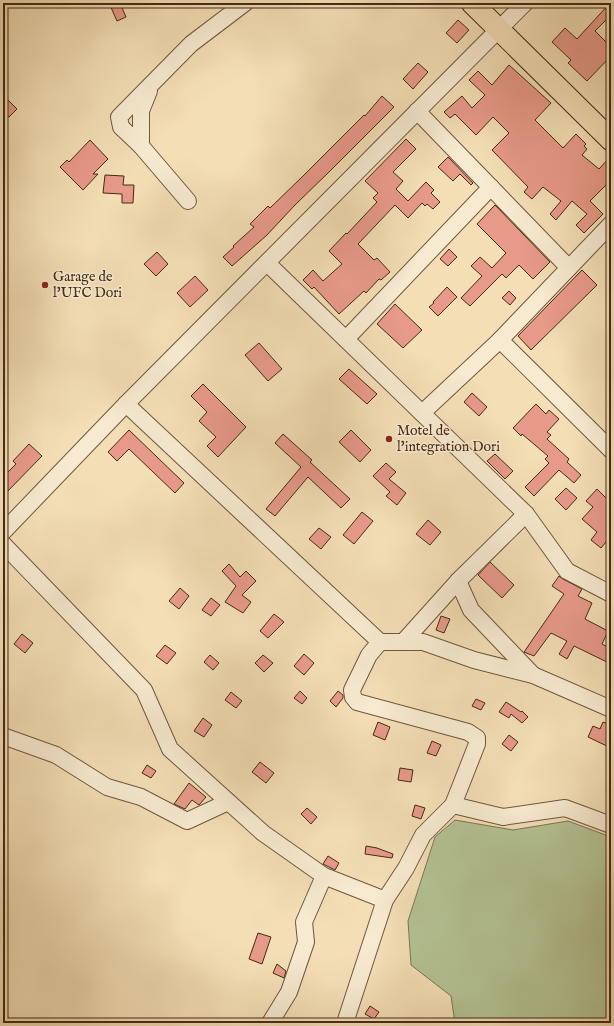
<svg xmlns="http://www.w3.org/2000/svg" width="614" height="1026" font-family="'IM FELL English',serif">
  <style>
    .green { fill: #b4c293; stroke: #7c7654 }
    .building { fill: #e89a89; stroke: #452a15 }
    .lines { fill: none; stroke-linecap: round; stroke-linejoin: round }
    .minor-casing { stroke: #70573d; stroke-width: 18 }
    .major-casing { stroke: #452a15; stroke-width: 23 }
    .minor { stroke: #f7ead0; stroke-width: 16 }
    .major { stroke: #f3deb6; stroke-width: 21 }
    .poi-dot { fill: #8f2418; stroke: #f7ead0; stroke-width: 1.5 }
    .labels { text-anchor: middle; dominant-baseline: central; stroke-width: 3; stroke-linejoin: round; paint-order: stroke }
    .poi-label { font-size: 14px; fill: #452a15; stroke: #f7ead0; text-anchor: start }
  </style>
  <rect width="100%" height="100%" fill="#f3deb6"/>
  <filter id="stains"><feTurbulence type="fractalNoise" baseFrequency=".005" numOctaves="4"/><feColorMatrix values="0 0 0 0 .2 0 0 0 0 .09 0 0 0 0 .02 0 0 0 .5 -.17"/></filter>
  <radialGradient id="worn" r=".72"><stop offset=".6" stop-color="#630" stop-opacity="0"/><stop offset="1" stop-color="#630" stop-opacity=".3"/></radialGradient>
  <!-- green -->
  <polygon class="green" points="455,820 513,830 568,821 611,837 611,1023 455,1023 451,996 411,965 408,921 435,837"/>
  <!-- building -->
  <g class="building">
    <polygon points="109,3 120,3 126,17 117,21"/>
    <polygon points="610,3 611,3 611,15 595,31 611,47 611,56 587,81 568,63 571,60 552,42 565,28 577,39"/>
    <polygon points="458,20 469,30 457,43 446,33"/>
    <polygon points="418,63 428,72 413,89 403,79"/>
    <polygon points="509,65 551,103 535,120 563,148 576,134 586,144 584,146 587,149 582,155 599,169 611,156 611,180 590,201 603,214 584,233 576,225 587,214 572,201 556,220 550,214 561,201 543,187 532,199 524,192 528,187 492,150 509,133 493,117 476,135 455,114 450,118 444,112 462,96 472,108 485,95 469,80 478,71 492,85"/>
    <polygon points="3,95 17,109 9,117 3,112"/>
    <polygon points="382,96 394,107 329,172 295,205 267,235 232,266 223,257 234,247 233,246 254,227 250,224 268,206 270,208 303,176 364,115 365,116"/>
    <polygon points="406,139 416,149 393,172 403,181 396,189 408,201 426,182 434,190 431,193 440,202 433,209 427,204 425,206 422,203 408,218 395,205 358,244 374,260 377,258 390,272 381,280 379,279 366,293 364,291 339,314 314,287 312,289 303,280 313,270 323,281 342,264 329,251 346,233 347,234 377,202 373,198 378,193 365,181"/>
    <polygon points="90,140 108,159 93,174 98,174 83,190 60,167 67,160 69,162"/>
    <polygon points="448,157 473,183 471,185 460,174 453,181 438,167"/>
    <polygon points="105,175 124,176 123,185 134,185 133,203 122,203 122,194 103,193"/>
    <polygon points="495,205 550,262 533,279 519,265 506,278 502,274 470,306 461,298 482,276 471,266 480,257 492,268 506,253 477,224"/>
    <polygon points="449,249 457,257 448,266 440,259"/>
    <polygon points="157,252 168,264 156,276 144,264"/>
    <polygon points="582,270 597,285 531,350 518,336"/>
    <polygon points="195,276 208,290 190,307 177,293"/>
    <polygon points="447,287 457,297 438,316 429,307 434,303 433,302"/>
    <polygon points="509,291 516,298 510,305 502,298"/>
    <polygon points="395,304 422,330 403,348 377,324"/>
    <polygon points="259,343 282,369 268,381 245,355"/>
    <polygon points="349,369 377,394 367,404 339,379"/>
    <polygon points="203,384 246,427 218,457 207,446 216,437 199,421 207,412 191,396"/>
    <polygon points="472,393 487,407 479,416 464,402"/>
    <polygon points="536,404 546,414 549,410 559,419 547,432 551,435 547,439 569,459 567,462 581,475 574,483 559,470 534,496 525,487 549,463 545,459 548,456 522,434 521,436 513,428"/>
    <polygon points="129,430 184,483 175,493 129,449 117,461 108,452"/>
    <polygon points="351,430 371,450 360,462 339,442"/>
    <polygon points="283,434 312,460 310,462 350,499 341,508 308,477 275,516 266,509 301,467 275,443"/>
    <polygon points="29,444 42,456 3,496 3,477 16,464 13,461"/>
    <polygon points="495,454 513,471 505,479 487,461"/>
    <polygon points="386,463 396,472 389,479 406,493 397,505 386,496 390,492 373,476"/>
    <polygon points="566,488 577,498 566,510 555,499"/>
    <polygon points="597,489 611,503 611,536 601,548 591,540 597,532 582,519 593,507 586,501"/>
    <polygon points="362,512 373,521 354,544 343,535"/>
    <polygon points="428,520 441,532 430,545 416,534"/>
    <polygon points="319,528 331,537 321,549 309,539"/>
    <polygon points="490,562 514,585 502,598 478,575"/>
    <polygon points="229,564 240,577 246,571 256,581 242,595 251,602 243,613 225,602 236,586 222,571"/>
    <polygon points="559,576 563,579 582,589 578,596 592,603 585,619 608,631 602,644 611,649 611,664 574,646 567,659 559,654 567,641 551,633 534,656 524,652 564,594 552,586"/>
    <polygon points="180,588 189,596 179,609 169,601"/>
    <polygon points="211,598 220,605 211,616 202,610"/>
    <polygon points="274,614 284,622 268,638 260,631"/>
    <polygon points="441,616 450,619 444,633 436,630"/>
    <polygon points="22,634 33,643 25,653 14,644"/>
    <polygon points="165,645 176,653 167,664 156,656"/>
    <polygon points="304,654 314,663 304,675 294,666"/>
    <polygon points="210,655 219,663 213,670 204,662"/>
    <polygon points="263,655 273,663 264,672 255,663"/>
    <polygon points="300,691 307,698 302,704 294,698"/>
    <polygon points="338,691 343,695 343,698 336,707 330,701"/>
    <polygon points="231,692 242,701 236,708 225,700"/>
    <polygon points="476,699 485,703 481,710 472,706"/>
    <polygon points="506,702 521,712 522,711 528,717 522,723 511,714 509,718 499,712"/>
    <polygon points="203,718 212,725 204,737 194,731"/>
    <polygon points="378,722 390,727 385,740 373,735"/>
    <polygon points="603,722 611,725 611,748 588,737 593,726 600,729"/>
    <polygon points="509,735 518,742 511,751 502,744"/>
    <polygon points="432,741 441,745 436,756 427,753"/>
    <polygon points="260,762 274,773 266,783 252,772"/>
    <polygon points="147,765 156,771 151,778 142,773"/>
    <polygon points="400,768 413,770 411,782 398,780"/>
    <polygon points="189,783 206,797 199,805 192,800 185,809 174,804"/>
    <polygon points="415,805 425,808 421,819 412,816"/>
    <polygon points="307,808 317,817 311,824 301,814"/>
    <polygon points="366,846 377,848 393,854 392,858 365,854"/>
    <polygon points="328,856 339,863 335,870 323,864"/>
    <polygon points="258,933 271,937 262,964 249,959"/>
    <polygon points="277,964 286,971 284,978 273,973"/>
    <polygon points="370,1006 379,1012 374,1019 365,1014"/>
  </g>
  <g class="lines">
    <defs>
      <g id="minor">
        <polyline points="149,91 141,111 141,146 188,201"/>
        <polyline points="417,111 569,268"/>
        <polyline points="141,146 121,127 119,117 191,44 245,3"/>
        <polyline points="611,224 500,340 611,450"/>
        <polyline points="267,263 526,514 567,571 611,594"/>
        <polyline points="346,339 491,187"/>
        <polyline points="126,404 380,642 423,642 474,660 533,675 611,709"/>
        <polyline points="422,413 500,340"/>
        <polyline points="3,532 126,404 525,3"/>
        <polyline points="3,544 144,690 170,749 263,833 324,876 385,900"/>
        <polyline points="458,581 471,610 533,675"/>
        <polyline points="404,641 458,581 526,514"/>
        <polyline points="380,642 369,655 352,690 353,697 357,702 468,732 477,738 477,744 453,805"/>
        <polyline points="3,736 56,755 107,787 141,797 187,821 228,802"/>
        <polyline points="270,1023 289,992 306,942 304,922 324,876"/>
        <polyline points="345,1023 385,900 406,868 423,835 453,805 503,817 565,808 611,825"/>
      </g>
      <polyline id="major" points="472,3 611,140"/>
    </defs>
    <!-- minor casing -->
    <use href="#minor" class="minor-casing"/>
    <!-- major casing -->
    <use href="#major" class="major-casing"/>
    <!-- minor -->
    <use href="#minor" class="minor"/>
    <!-- major -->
    <use href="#major" class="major"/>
  </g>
  <!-- markers -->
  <g class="poi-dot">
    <circle cx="45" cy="285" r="4"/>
    <circle cx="389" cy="439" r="4"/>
  </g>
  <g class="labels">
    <!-- poi labels -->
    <g class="poi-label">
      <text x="53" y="277">Garage de<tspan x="53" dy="16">l'UFC Dori</tspan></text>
      <text x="397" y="431">Motel de<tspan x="397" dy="16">l'integration Dori</tspan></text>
    </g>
  </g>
  <!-- margin -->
  <rect width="614" height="1026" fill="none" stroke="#f3deb6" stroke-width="16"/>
  <rect x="4" y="4" width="606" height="1018" fill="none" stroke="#452a15" stroke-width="2"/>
  <rect x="8" y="8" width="598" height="1010" fill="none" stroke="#452a15"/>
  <rect width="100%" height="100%" filter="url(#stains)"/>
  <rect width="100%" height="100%" fill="url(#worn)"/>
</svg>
